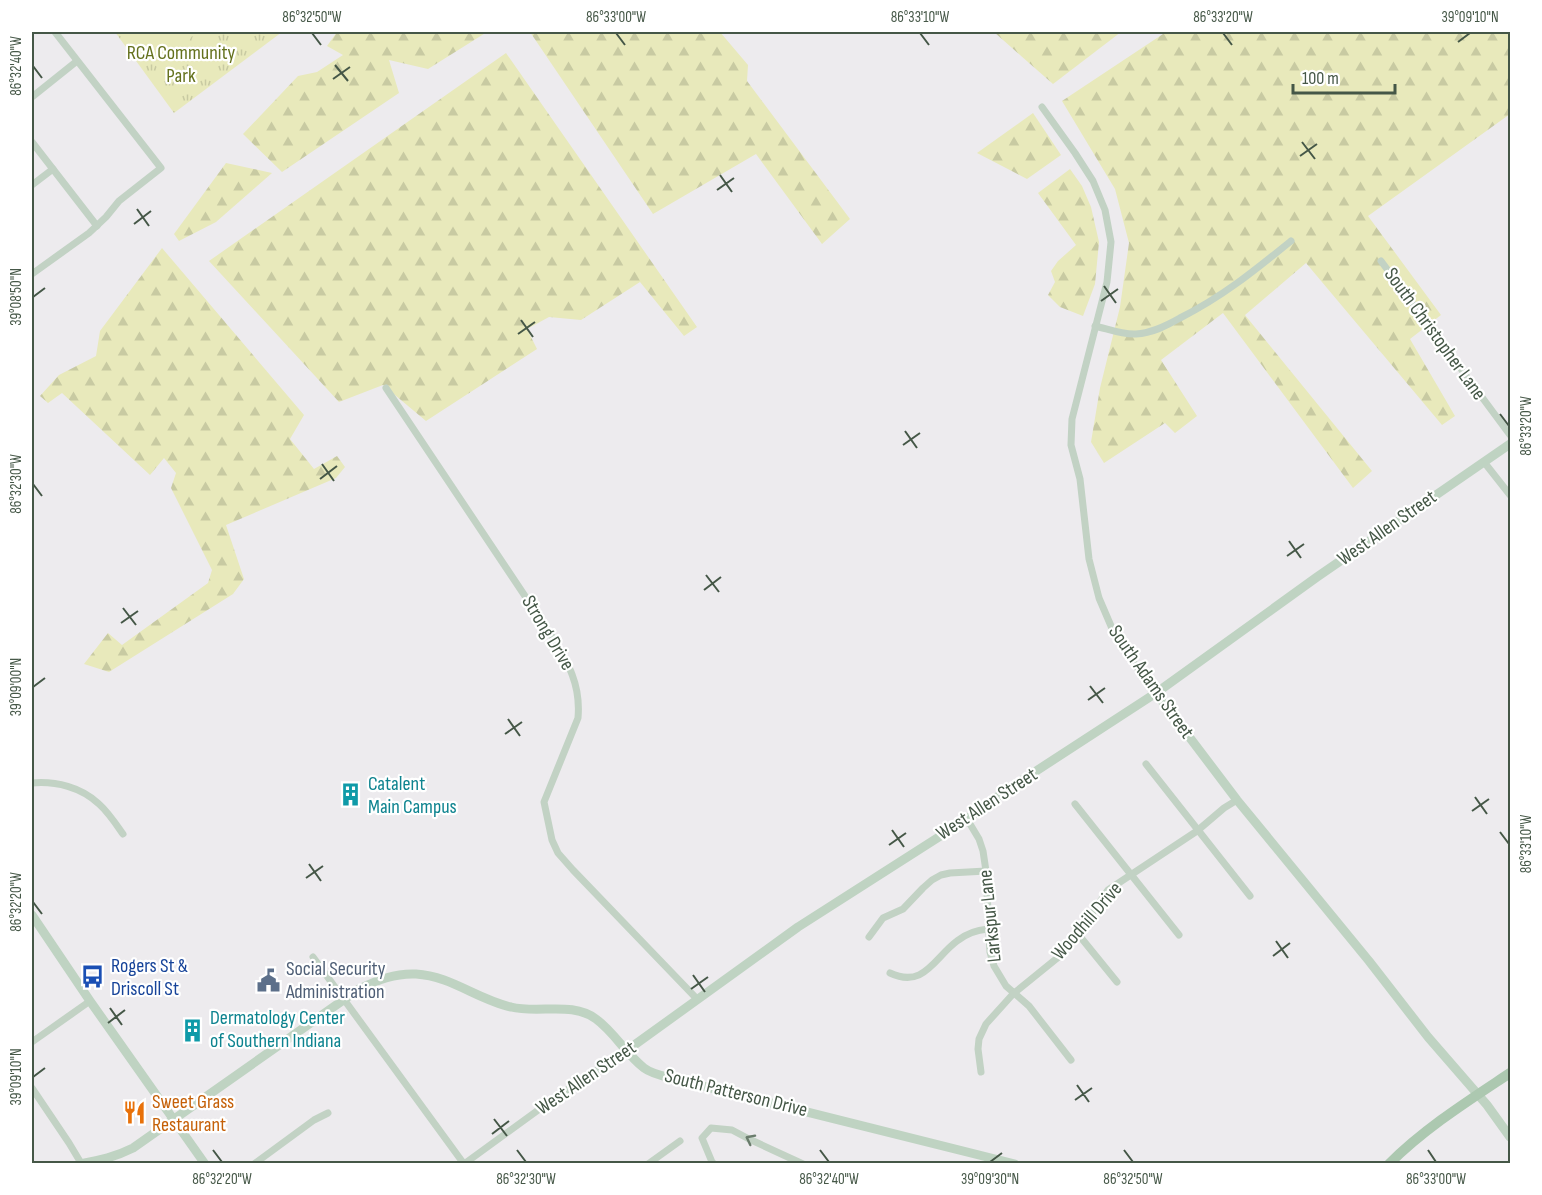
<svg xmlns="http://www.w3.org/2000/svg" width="1542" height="1195" font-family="'Sofia Sans Condensed',sans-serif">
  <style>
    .grass { fill: url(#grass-tufts) }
    .forest { fill: url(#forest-firs) }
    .pitch { fill: #e8e9bb }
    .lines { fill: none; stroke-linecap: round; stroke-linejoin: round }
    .street { stroke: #c2d2c4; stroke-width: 7 }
    .secondary { stroke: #bfd3c2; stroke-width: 9 }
    .primary { stroke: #acc8b0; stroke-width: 10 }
    .oneway { stroke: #6a7c6c }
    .ticks { fill: none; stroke: #455747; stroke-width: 2 }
    .labels { text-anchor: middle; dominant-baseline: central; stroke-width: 4.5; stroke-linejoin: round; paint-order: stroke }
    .park-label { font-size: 20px; fill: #64711d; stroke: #fff }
    .street-label { font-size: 20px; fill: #455747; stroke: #fff }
    .culture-label { font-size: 20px; fill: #0d838f; stroke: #fff; text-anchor: start }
    .transit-label { font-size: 20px; fill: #164399; stroke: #fff; text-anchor: start }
    .service-label { font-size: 20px; fill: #4e5e75; stroke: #fff; text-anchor: start }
    .food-label { font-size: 20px; fill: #c56008; stroke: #fff; text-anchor: start }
    .neatline { fill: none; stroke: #455747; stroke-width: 2 }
    .ticks-label { font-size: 15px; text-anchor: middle; fill: #455747 }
  </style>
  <defs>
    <pattern id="grass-tufts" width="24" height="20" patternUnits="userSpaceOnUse" patternTransform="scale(1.5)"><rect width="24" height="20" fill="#e8e9bb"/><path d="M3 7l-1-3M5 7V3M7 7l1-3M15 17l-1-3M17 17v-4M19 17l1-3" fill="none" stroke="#c8caa2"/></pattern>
    <pattern id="forest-firs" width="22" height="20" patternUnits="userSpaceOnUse" patternTransform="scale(1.5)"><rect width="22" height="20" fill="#e8e9bb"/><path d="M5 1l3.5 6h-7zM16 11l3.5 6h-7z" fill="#c8caa2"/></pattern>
  </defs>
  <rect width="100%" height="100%" fill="#edebee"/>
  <!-- grass -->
  <polygon class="grass" points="115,32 282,32 174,113"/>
  <!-- forest -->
  <g class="forest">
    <polygon points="337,32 487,32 428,69 389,60 399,93 282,172 243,134 298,76 317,72 343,55 327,46"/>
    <polygon points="530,32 720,32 748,65 747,81 850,219 822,244 756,154 653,214"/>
    <polygon points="994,32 1121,32 1053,84"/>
    <polygon points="1166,32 1510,32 1510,114 1368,216 1441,315 1410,339 1455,416 1442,425 1306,263 1245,315 1372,471 1353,488 1223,313 1161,360 1197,416 1175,433 1165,423 1104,463 1091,442 1100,388 1120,307 1129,243 1115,189 1062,101"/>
    <polygon points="506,53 697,327 684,336 640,282 581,320 549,317 527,329 537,349 426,421 383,385 339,402 209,261"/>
    <polygon points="1033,113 1061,155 1027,179 977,153"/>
    <polygon points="226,163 272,173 216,222 179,241 174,234"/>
    <polygon points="1070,169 1082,186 1091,207 1099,242 1095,284 1083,316 1060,307 1048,295 1055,282 1051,271 1058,261 1076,245 1038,193"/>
    <polygon points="162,248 304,415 290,439 314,469 337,456 345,467 336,478 226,525 244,579 233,594 109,672 84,664 108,633 122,645 208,583 212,570 171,488 176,473 164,458 150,475 62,393 48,403 40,396 59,375 96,356 100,331"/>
  </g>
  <!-- pitch -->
  <polygon class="pitch" points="131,32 195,32 180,53 159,70"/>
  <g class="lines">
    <!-- street -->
    <g class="street">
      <polyline points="32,97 77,61"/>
      <polyline points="1042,107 1075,153 1093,181 1105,210 1111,242 1107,282 1072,419 1071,445 1080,479 1089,559 1099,598 1114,633 1122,647 1156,693"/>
      <polyline points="32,142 97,226"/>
      <polyline points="32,185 53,169"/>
      <polyline points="1381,261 1510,435"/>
      <polyline points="32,274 89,233 106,217 119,201 161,168 55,32"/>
      <path d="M1095 326C1108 329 1123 335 1136 334 1152 333 1166 326 1180 318 1222 297 1254 271 1291 241"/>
      <path d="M386 388 551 635C568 663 581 684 578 718L544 802 552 840 558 853 573 870 697 999"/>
      <polyline points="1484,462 1510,495"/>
      <polyline points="1146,764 1250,896"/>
      <path d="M32 783C56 781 81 787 99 804 108 812 116 824 123 834"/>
      <polyline points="1075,804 1179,935"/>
      <polyline points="967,819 979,839 983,851 986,871 990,952 994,966 1006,986 1029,1006 1071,1060"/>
      <polyline points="1078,934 1117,982"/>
      <polyline points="869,937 883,918 903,909 923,888 932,880 941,875 950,873 986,871"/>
      <polyline points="313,957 464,1164"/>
      <path d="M890 973C924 989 934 958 957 941 967 933 976 930 988 929"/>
      <polyline points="32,1042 90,1001"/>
      <polyline points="981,1072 978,1049 979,1039 986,1024 1013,994 1061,955 1070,946 1108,890 1197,831 1224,808 1237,800"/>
      <polyline points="32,1088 69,1143 81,1163"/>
      <polyline points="254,1164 314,1120 328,1113"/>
      <polyline points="464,1164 552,1100 626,1051"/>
      <polyline points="648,1164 680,1141"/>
      <polyline points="714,1164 712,1162 702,1138 711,1128 732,1130 749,1139 803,1164"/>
    </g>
    <!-- secondary -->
    <g class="secondary">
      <polyline points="1156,693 1237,800 1369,961 1428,1037 1487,1105 1510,1137"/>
      <polyline points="32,915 90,1001 205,1164"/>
      <polyline points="626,1051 798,927 967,819 1010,788 1156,693 1317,577 1510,444"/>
      <path d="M80 1164C101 1160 115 1157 133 1148L359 989C378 980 395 973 416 974 451 976 478 1000 511 1007 539 1014 572 1001 596 1019 614 1032 626 1054 644 1068 653 1075 668 1077 679 1080L1015 1164"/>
    </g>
    <!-- primary -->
    <path class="primary" d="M1389 1164C1425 1128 1468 1101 1510 1073"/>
  </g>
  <!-- one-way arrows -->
  <defs><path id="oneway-chevron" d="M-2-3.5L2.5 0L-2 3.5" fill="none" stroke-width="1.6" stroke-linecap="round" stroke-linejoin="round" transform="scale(1.5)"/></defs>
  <use class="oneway" href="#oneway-chevron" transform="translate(750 1139) rotate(-153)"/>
  <!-- ticks -->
  <path class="ticks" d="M312 33 321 45M616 33 625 45M920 33 929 45M1223 33 1232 45M1458 42 1470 33M335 65 348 81M33 66 42 78M333 79 350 67M1302 142 1315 159M1300 156 1317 144M720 175 732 192M717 190 734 178M137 209 149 226M134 224 151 211M1104 286 1116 303M33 297 45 288M1101 301 1118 289M521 320 533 337M518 334 535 322M1500 414 1509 426M905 431 917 448M903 445 920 433M322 464 334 481M320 479 337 466M33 484 42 496M1289 541 1301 558M1287 556 1304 544M706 575 719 592M704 590 721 577M123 608 136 625M121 623 138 611M1090 686 1103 703M33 687 45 678M1088 700 1105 688M508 719 520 736M505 734 522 722M1475 797 1487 814M1472 811 1489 799M892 830 904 847M1500 832 1509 844M889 845 906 833M309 864 321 881M306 878 323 866M33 902 42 914M1276 941 1288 958M1273 956 1290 943M693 975 705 992M691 989 708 977M110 1008 122 1025M108 1023 125 1010M33 1077 45 1068M1077 1085 1089 1102M1075 1100 1092 1088M494 1119 507 1136M492 1134 509 1121M213 1150 222 1162M517 1150 526 1162M820 1150 829 1162M1124 1150 1133 1162M1428 1150 1436 1162M990 1162 1002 1153"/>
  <!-- icons -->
  <defs>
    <symbol id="building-bare" viewBox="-9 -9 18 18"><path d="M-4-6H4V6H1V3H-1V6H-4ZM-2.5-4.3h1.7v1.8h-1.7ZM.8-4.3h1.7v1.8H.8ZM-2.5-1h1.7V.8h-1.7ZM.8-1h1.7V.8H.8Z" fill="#0f9aa8" stroke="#fff" stroke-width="2.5" paint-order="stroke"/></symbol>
    <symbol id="bus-bare" viewBox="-9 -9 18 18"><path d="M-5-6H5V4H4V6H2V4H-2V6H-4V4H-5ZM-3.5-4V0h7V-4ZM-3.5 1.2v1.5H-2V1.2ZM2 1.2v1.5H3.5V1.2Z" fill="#1a4fb4" stroke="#fff" stroke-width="2.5" paint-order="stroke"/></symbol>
    <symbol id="civic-bare" viewBox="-9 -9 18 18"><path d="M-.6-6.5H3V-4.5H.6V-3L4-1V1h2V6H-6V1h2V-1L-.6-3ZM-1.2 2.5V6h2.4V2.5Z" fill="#5c6f8a" stroke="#fff" stroke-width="2.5" paint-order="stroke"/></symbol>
    <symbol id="restaurant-bare" viewBox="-9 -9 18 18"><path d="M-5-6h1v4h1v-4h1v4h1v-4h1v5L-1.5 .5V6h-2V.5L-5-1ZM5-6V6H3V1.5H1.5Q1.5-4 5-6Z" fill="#e8710a" stroke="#fff" stroke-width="2.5" paint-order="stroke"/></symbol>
  </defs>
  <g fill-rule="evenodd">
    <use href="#building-bare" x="334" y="778" width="33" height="33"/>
    <use href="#bus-bare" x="76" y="960" width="33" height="33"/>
    <use href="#civic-bare" x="252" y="964" width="33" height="33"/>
    <use href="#building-bare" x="176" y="1014" width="33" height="33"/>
    <use href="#restaurant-bare" x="118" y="1096" width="33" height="33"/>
  </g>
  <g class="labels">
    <!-- park labels -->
    <g class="park-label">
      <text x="181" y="53">RCA Community<tspan x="181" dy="23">Park</tspan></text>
    </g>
    <!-- street labels -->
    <g class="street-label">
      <text transform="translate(1435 334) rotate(54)">South Christopher Lane</text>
      <text transform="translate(1387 528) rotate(-35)">West Allen Street</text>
      <text transform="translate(548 633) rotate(59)">Strong Drive</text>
      <text transform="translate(1151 682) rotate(55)">South Adams Street</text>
      <text transform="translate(987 804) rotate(-33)">West Allen Street</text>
      <text transform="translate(990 916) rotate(-96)">Larkspur Lane</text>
      <text transform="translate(1087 921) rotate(-49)">Woodhill Drive</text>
      <text transform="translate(586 1078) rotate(-34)">West Allen Street</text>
      <text transform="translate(736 1093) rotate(14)">South Patterson Drive</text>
    </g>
    <!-- culture labels -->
    <g class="culture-label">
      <text x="368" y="784">Catalent<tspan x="368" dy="23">Main Campus</tspan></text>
      <text x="210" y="1018">Dermatology Center<tspan x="210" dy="23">of Southern Indiana</tspan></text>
    </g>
    <!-- transit labels -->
    <g class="transit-label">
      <text x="111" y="966">Rogers St &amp;<tspan x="111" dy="23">Driscoll St</tspan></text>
    </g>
    <!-- service labels -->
    <g class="service-label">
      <text x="286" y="969">Social Security<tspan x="286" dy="23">Administration</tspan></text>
    </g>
    <!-- food labels -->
    <g class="food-label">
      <text x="152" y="1102">Sweet Grass<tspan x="152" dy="23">Restaurant</tspan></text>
    </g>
  </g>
  <!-- border -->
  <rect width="1542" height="1195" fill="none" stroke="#ffffff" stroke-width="66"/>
  <!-- scale -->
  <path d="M1293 84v9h102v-9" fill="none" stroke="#455747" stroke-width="3"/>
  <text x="1302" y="84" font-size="18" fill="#455747" stroke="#ffffff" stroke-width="4.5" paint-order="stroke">100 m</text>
  <rect x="33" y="33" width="1476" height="1129" class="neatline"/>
  <g class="ticks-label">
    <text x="312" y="22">86°32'50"W</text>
    <text x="616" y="22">86°33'00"W</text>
    <text x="920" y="22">86°33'10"W</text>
    <text x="1223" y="22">86°33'20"W</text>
    <text x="1470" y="22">39°09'10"N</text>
    <text transform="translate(16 66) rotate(-90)" y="5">86°32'40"W</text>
    <text transform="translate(16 297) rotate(-90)" y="5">39°08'50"N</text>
    <text transform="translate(1526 426) rotate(-90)" y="5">86°33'20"W</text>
    <text transform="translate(16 484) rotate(-90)" y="5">86°32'30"W</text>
    <text transform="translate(16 687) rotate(-90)" y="5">39°09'00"N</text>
    <text transform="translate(1526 844) rotate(-90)" y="5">86°33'10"W</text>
    <text transform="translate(16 902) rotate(-90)" y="5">86°32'20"W</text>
    <text transform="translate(16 1077) rotate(-90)" y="5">39°09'10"N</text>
    <text x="222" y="1184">86°32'20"W</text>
    <text x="526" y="1184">86°32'30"W</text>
    <text x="829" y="1184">86°32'40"W</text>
    <text x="990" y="1184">39°09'30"N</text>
    <text x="1133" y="1184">86°32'50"W</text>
    <text x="1436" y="1184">86°33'00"W</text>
  </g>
</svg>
